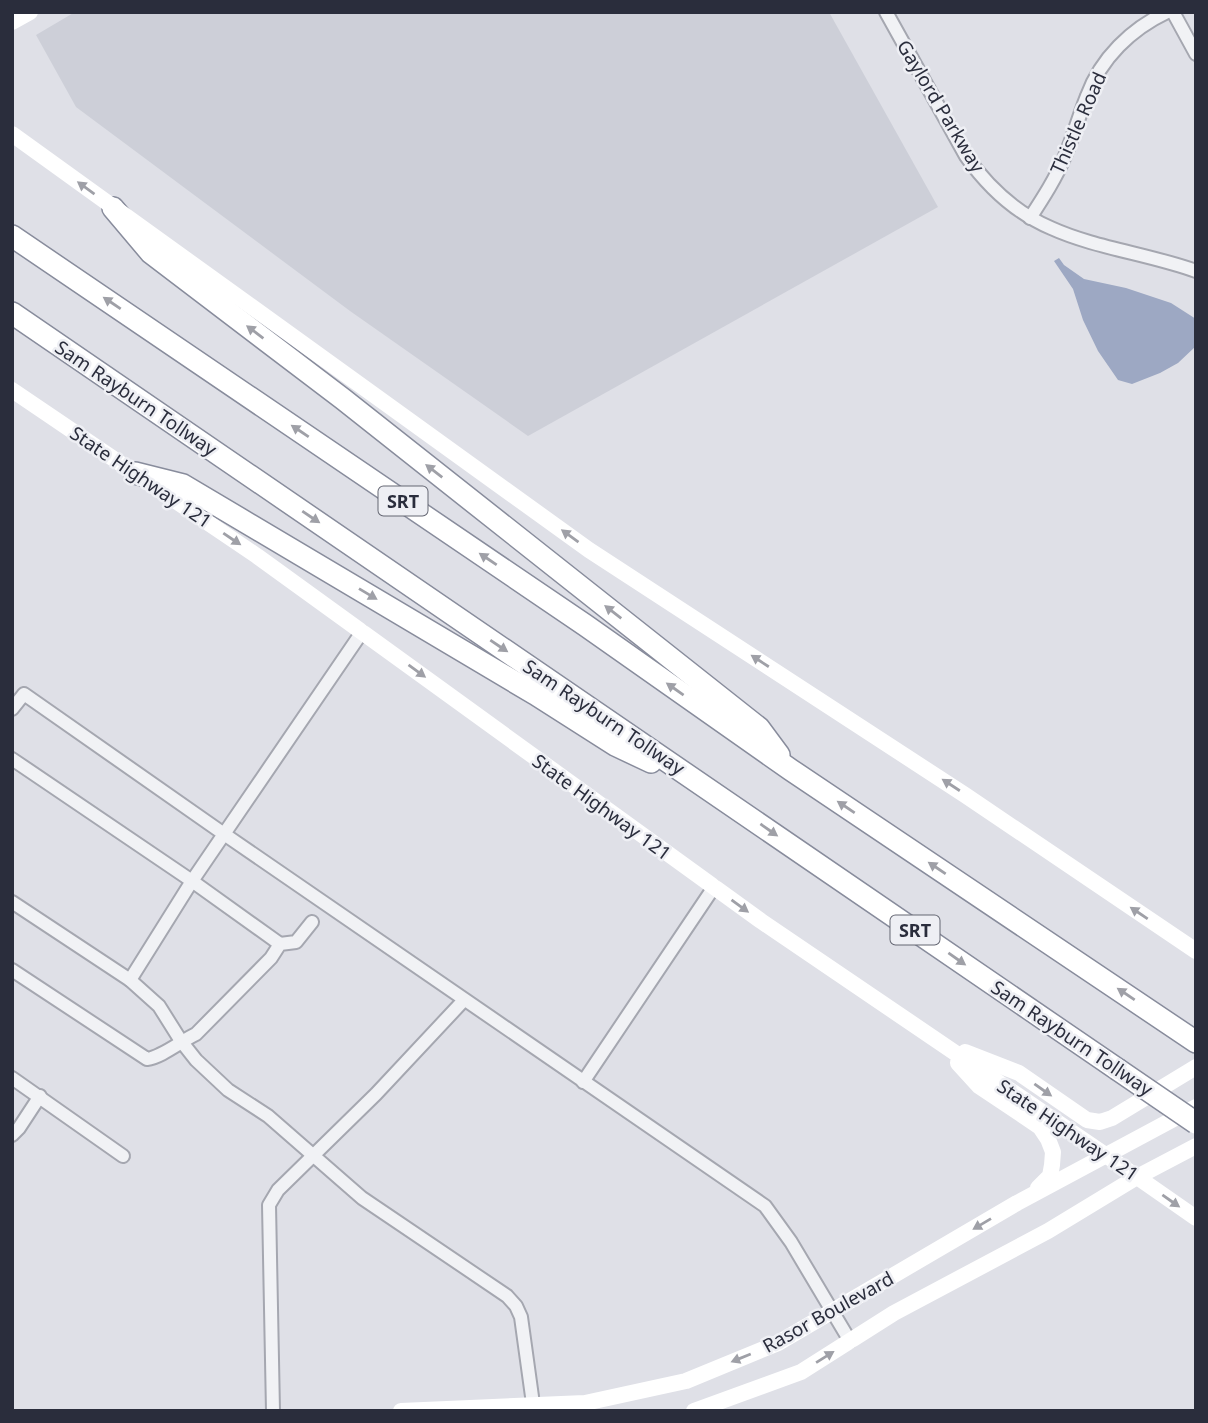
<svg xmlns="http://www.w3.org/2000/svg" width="1208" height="1423" font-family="'Noto Sans',sans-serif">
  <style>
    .built { fill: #cdcfd8 }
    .water { fill: #9da8c3 }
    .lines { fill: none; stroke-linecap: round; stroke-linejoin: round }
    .street-casing { stroke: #a5a7b0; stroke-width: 16 }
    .highway-casing { stroke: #888c9c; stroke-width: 24 }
    .street { stroke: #f1f2f5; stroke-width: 12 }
    .secondary { stroke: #fff; stroke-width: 16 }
    .highway { stroke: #fff; stroke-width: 21 }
    .highway-bridge-casing { stroke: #888c9c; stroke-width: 24; stroke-linecap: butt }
    .highway-bridge { stroke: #fff; stroke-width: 21 }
    .oneway { fill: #9fa0a7 }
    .labels { text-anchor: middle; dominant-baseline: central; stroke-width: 5; stroke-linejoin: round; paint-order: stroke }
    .shield { fill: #eeeff4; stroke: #656773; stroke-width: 2 }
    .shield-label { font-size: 18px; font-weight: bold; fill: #2a2d3c }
    .street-label { font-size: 19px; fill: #2a2d3c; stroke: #eeeff4 }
  </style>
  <rect width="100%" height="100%" fill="#dfe0e7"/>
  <!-- built -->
  <polygon class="built" points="75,12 829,12 938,207 528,436 350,311 76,107 36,35"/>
  <!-- water -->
  <polygon class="water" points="1059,258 1064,265 1084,279 1126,288 1171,303 1196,319 1196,346 1178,363 1160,373 1132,384 1118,380 1098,351 1083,320 1073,289 1054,261"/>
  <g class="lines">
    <defs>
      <g id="street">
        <path d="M886 12 966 156C988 187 1016 213 1051 228 1095 248 1149 254 1196 271"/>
        <polyline points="1173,12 1196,54"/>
        <path d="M1030 218C1043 198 1056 178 1065 156 1073 137 1079 116 1087 96 1101 58 1131 29 1167 12"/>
        <polyline points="362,632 224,834 765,1206 791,1242 850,1341"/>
        <polyline points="12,709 24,694 224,834 192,881 130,980 12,902"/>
        <polyline points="12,759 192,881 280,944"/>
        <path d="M12 970 147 1059C162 1057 181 1041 196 1034L271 958 280 944 296 942 312 922"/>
        <polyline points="130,980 159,1006 181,1041 196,1060 228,1090 268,1116 362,1198 507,1296 516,1306 521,1317 534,1411"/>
        <polyline points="12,1078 123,1156"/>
        <polyline points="583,1082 714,887"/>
        <polyline points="12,1135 19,1128 40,1096"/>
        <polyline points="273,1411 269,1205 278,1190 376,1094 464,1000"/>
      </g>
      <g id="highway">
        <polyline points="113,208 151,253 343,399 759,728 779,755"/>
        <polyline points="12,236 585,625 791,770 1196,1042"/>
        <polyline points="12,313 1117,1069"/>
        <polyline points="135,473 183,485 535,694 615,745 651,762"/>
      </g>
    </defs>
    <!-- street casing -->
    <use href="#street" class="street-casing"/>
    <!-- highway casing -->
    <use href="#highway" class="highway-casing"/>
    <!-- street -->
    <use href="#street" class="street"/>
    <!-- secondary -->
    <g class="secondary">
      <polyline points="12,22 30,12"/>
      <polyline points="12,134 589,550 965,795 1196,951"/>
      <polyline points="12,390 257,556 761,921 1107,1156 1196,1218"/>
      <polyline points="965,1052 1019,1073 1087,1120 1100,1122 1112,1118 1196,1067"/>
      <polyline points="958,1063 979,1086 1040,1127 1048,1139 1053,1152 1052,1165 1050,1176 1038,1188"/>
      <polyline points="401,1411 585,1403 686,1381 778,1343 1017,1203 1196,1107"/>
      <polyline points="694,1411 801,1372 894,1313 1048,1231 1137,1177 1196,1146"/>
    </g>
    <!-- highway -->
    <use href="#highway" class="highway"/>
    <defs>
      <polyline id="highway-bridge" points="1117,1069 1196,1123"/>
    </defs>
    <!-- highway-bridge casing -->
    <use href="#highway-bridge" class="highway-bridge-casing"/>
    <!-- highway-bridge -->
    <use href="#highway-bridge" class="highway-bridge"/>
  </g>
  <!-- one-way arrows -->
  <defs><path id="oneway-solid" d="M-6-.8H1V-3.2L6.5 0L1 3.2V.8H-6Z" transform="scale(1.75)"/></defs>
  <g class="oneway">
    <use href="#oneway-solid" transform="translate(86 188) rotate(-144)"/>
    <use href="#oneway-solid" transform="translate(112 303) rotate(-146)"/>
    <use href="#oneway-solid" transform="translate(255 332) rotate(-143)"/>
    <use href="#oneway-solid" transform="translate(300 431) rotate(-146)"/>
    <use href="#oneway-solid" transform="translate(434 471) rotate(-142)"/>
    <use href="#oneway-solid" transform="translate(311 517) rotate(34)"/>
    <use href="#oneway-solid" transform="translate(570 536) rotate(-144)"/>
    <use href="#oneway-solid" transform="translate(232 539) rotate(34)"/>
    <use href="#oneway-solid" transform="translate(488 559) rotate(-146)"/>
    <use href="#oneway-solid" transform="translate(368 594) rotate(31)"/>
    <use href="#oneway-solid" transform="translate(613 612) rotate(-142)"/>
    <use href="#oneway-solid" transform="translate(499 646) rotate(34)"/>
    <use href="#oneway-solid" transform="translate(760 661) rotate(-147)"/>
    <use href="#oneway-solid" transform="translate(417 671) rotate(36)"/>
    <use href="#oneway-solid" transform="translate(675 689) rotate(-145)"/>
    <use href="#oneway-solid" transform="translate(951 785) rotate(-147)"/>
    <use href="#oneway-solid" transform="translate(846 807) rotate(-146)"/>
    <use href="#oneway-solid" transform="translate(769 830) rotate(35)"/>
    <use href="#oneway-solid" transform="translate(937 868) rotate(-146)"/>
    <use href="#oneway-solid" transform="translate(740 906) rotate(36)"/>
    <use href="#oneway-solid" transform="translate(1139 913) rotate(-146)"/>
    <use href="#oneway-solid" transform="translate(957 959) rotate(35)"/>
    <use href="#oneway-solid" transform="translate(1126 994) rotate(-146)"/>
    <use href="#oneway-solid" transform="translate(1043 1090) rotate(35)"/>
    <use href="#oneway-solid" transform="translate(1171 1201) rotate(35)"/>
    <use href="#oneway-solid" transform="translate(982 1224) rotate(149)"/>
    <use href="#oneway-solid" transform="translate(825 1357) rotate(-32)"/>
    <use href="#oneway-solid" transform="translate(741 1358) rotate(158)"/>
  </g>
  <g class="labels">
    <!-- shield labels -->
    <g class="shield">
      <rect x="378.5" y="486.5" width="49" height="29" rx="5"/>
      <rect x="890.5" y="915.5" width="49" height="29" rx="5"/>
    </g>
    <g class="shield-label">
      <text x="403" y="501">SRT</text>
      <text x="915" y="930">SRT</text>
    </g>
    <!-- street labels -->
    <g class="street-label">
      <text transform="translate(941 106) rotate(59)">Gaylord Parkway</text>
      <text transform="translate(1078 123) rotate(-66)">Thistle Road</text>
      <text transform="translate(136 398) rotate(34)">Sam Rayburn Tollway</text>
      <text transform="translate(141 477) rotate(34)">State Highway 121</text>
      <text transform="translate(604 717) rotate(34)">Sam Rayburn Tollway</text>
      <text transform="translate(602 807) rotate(36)">State Highway 121</text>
      <text transform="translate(1072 1038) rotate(34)">Sam Rayburn Tollway</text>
      <text transform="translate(1068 1130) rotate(34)">State Highway 121</text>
      <text transform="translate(828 1312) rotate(-29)">Rasor Boulevard</text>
    </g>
  </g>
  <!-- border -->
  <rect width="1208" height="1423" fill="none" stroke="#2a2d3c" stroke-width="28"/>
</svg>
